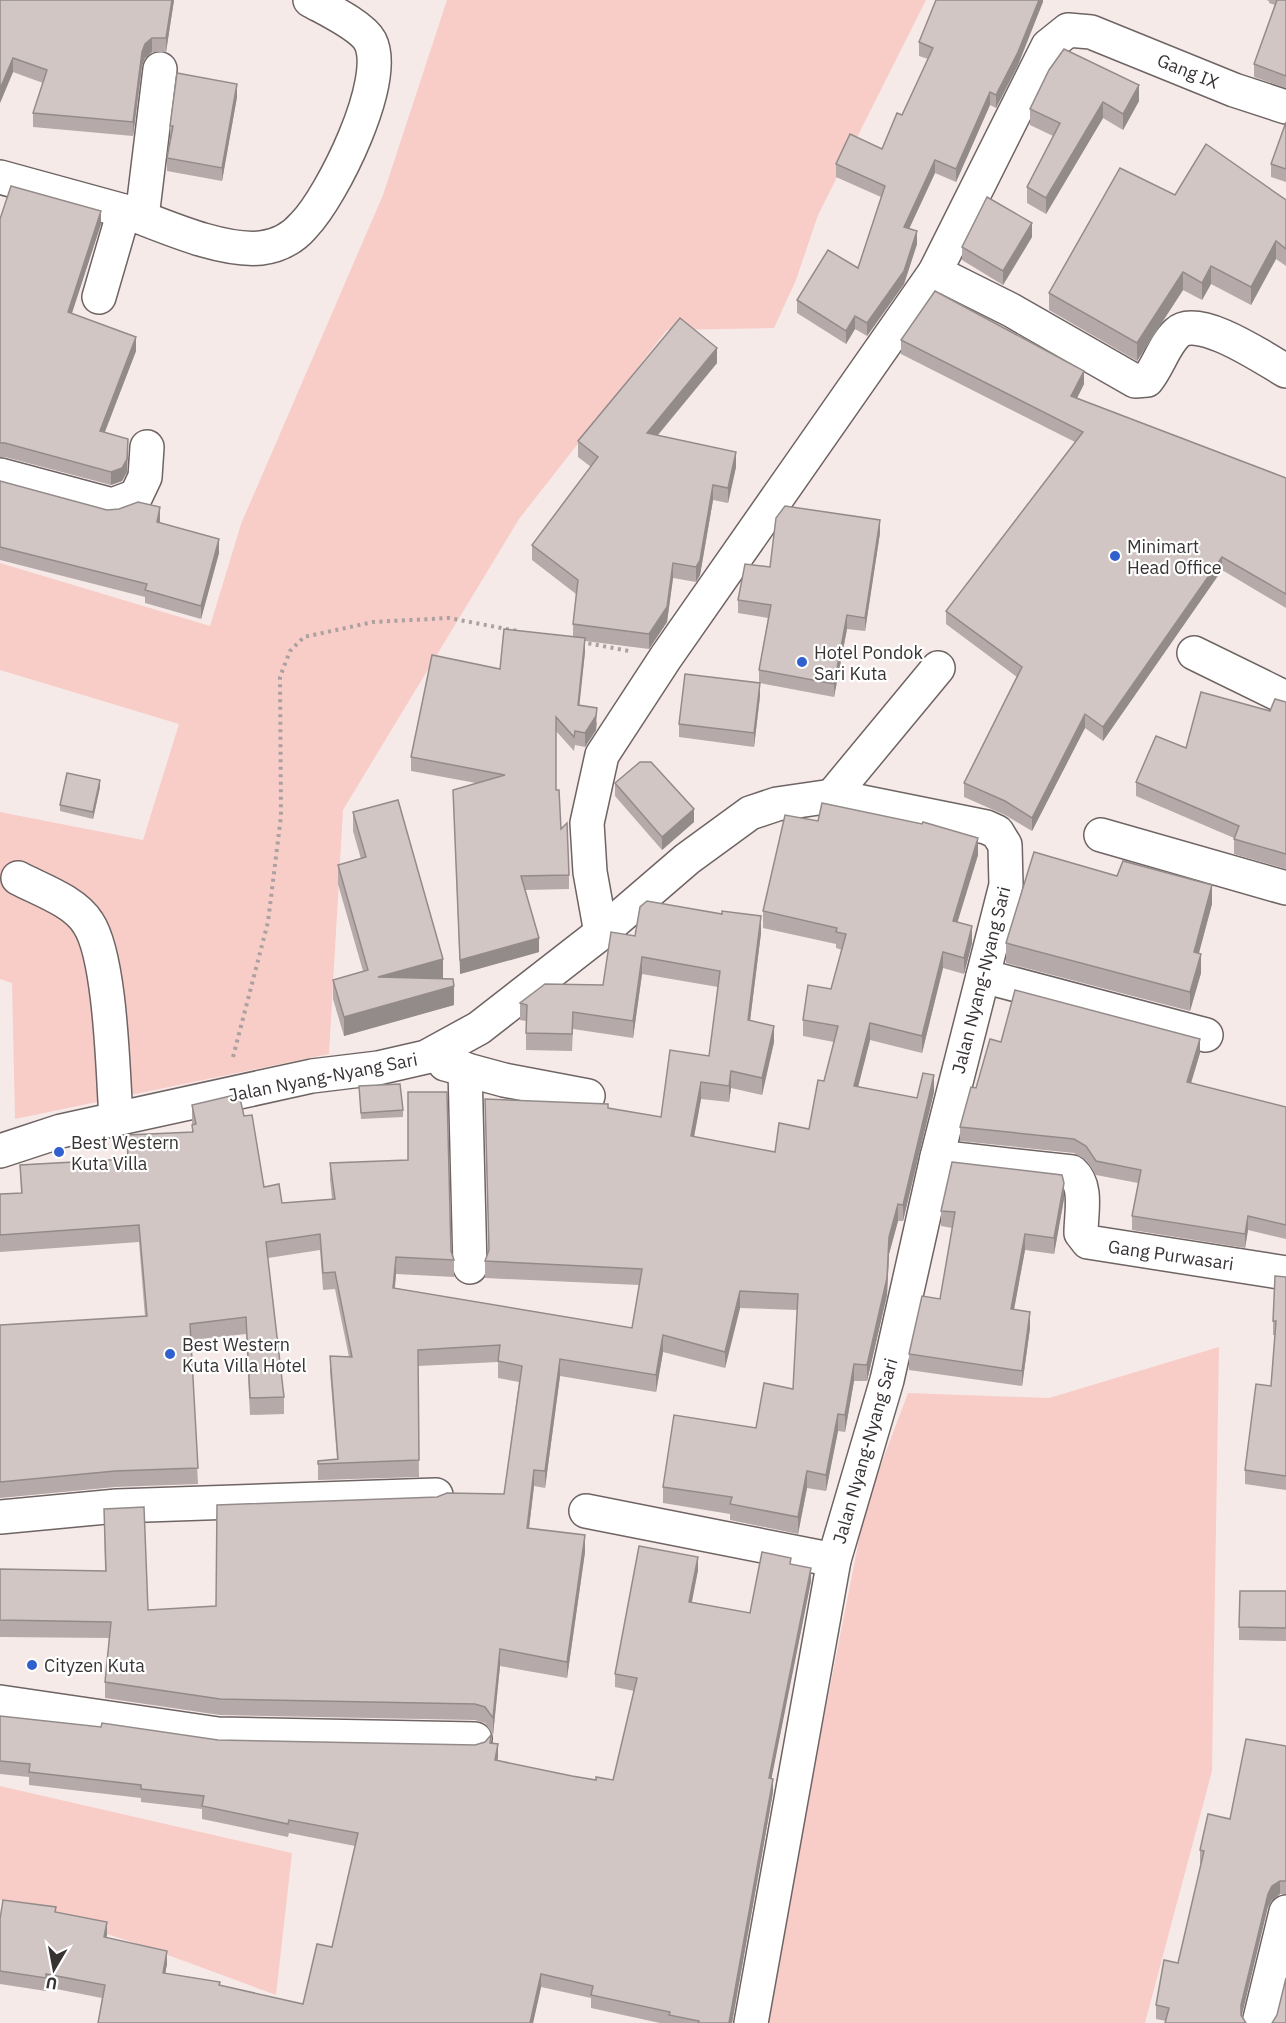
<svg xmlns="http://www.w3.org/2000/svg" width="1286" height="2023" font-family="'IBM Plex Sans',sans-serif">
  <style>
    .green { fill: #f8cdc8 }
    .lines { fill: none; stroke-linecap: round; stroke-linejoin: round }
    .minor-casing { stroke: #6e6463; stroke-width: 36 }
    .path { stroke: #aaa1a0; stroke-width: 4; stroke-dasharray: 3 4.5; stroke-linecap: butt }
    .minor { stroke: #fff; stroke-width: 33 }
    .wall { fill: #b5aaa9 }
    .shaded-wall { fill: #938b8a }
    .building { fill: #d2c6c5; stroke: #938b8a; stroke-width: 1.5 }
    .poi-dot { fill: #305fce; stroke: #fff; stroke-width: 2 }
    .labels { text-anchor: middle; dominant-baseline: central; stroke-width: 4.5; stroke-linejoin: round; paint-order: stroke }
    .street-label { font-size: 18px; fill: #373332; stroke: #fff }
    .poi-label { font-size: 18px; fill: #373332; stroke: #fff; text-anchor: start }
  </style>
  <rect width="100%" height="100%" fill="#f6eae8"/>
  <!-- green -->
  <g class="green">
    <polygon points="447,0 926,0 818,215 796,280 774,328 667,330 519,519 343,810 329,1054 15,1119 12,983 0,979 0,812 143,840 179,724 0,670 0,563 210,626 241,524 383,195"/>
    <polygon points="1219,1347 1212,1771 1145,2023 764,2023 866,1504 908,1393 1049,1398"/>
    <polygon points="0,1786 292,1853 276,1995 135,1943 0,1900"/>
  </g>
  <g class="lines">
    <defs>
      <g id="minor">
        <polyline points="0,177 124,211"/>
        <polyline points="142,217 160,69"/>
        <path d="M935 272 1011 310 1135 381 1147 380C1158 367 1164 345 1177 333 1198 313 1265 359 1286 371"/>
        <path d="M99 297 124 211C162 225 220 252 261 248 278 246 293 238 304 225 332 196 390 80 370 41 361 25 326 9 310 0"/>
        <polyline points="0,475 112,505 136,496 145,477 147,447"/>
        <polyline points="1194,653 1286,698"/>
        <polyline points="832,796 938,668"/>
        <polyline points="1101,835 1286,888"/>
        <path d="M18 878C41 890 74 901 88 923 111 957 113 1075 116 1119"/>
        <polyline points="601,933 590,872 587,823 602,755 666,657 935,272 1048,46 1068,30 1091,32 1234,90 1286,107"/>
        <polyline points="983,976 1206,1035"/>
        <polyline points="445,1064 504,1080 588,1096"/>
        <polyline points="465,1069 470,1267"/>
        <polyline points="0,1151 61,1131 312,1076 378,1068 426,1057 479,1028 601,933 687,859 750,813 777,804 832,796 986,827 997,832 1005,845 1006,885 937,1157 887,1380 834,1560 751,2023"/>
        <path d="M937 1157 1072 1172C1088 1186 1081 1213 1081 1233L1088 1242 1286 1273"/>
        <polyline points="586,1511 834,1560"/>
        <polyline points="0,1517 117,1506 436,1495"/>
        <polyline points="0,1702 218,1734 475,1739"/>
        <polyline points="1259,2023 1286,1912"/>
      </g>
    </defs>
    <!-- minor casing -->
    <use href="#minor" class="minor-casing"/>
    <!-- path -->
    <g class="path">
      <polyline points="581,642 629,651"/>
      <polyline points="233,1057 268,922 281,816 280,677 290,651 304,637 373,622 449,618 517,631"/>
    </g>
    <!-- minor -->
    <use href="#minor" class="minor"/>
  </g>
  <!-- wall -->
  <g class="wall">
    <polygon points="0,0 174,0 166,52 152,52 145,58 142,66 133,136 33,127 33,113 43,83 13,72 0,103"/>
    <polygon points="1043,0 1018,65 996,108 990,105 956,182 935,173 909,228 917,244 904,284 867,336 855,329 846,344 797,313 797,300 858,268 881,197 836,177 836,164 882,149 902,115 928,59 919,56 919,42"/>
    <polygon points="1266,0 1286,0 1286,88 1254,77 1254,64 1275,5 1269,3 1269,1"/>
    <polygon points="1049,70 1139,101 1123,130 1103,118 1046,214 1027,203 1027,187 1053,136 1030,125 1030,109"/>
    <polygon points="237,97 222,181 167,171 167,158 170,139 170,126"/>
    <polygon points="1286,122 1286,182 1271,177 1271,164"/>
    <polygon points="1175,195 1286,200 1286,266 1276,259 1251,305 1211,284 1202,300 1183,290 1137,361 1049,310 1049,293"/>
    <polygon points="0,219 101,224 72,313 136,351 105,432 128,453 127,472 122,481 111,485 5,457 0,457"/>
    <polygon points="1032,237 1003,285 962,260 962,247"/>
    <polygon points="901,340 1084,384 1077,398 1286,478 1286,608 1222,570 1103,741 1085,728 1032,831 1005,815 964,797 964,783 1017,677 946,624 946,611 1075,442 901,354"/>
    <polygon points="717,363 658,435 736,467 728,503 713,500 700,575 696,582 673,578 667,622 649,649 585,641 585,652 579,705 597,723 596,730 585,747 575,745 574,751 556,731 556,790 561,829 569,875 569,889 525,890 539,952 460,974 453,790 476,783 411,771 411,757 500,669 573,636 573,624 576,594 532,560 532,545 591,467 578,457 578,441"/>
    <polygon points="0,481 107,510 160,520 160,522 219,553 201,619 145,603 145,597 0,560"/>
    <polygon points="880,533 865,631 847,629 834,697 760,683 760,696 754,747 679,737 679,724 759,683 759,670 768,618 738,613 738,600 770,567"/>
    <polygon points="1286,702 1286,869 1234,854 1234,838 1136,796 1136,782 1186,748 1270,711"/>
    <polygon points="615,783 694,822 662,850 615,796"/>
    <polygon points="100,787 93,819 60,811 60,805"/>
    <polygon points="353,812 443,978 442,979 454,1005 344,1036 333,999 333,980 363,971 338,884 338,865 361,859 353,831"/>
    <polygon points="978,855 957,922 972,943 964,974 943,968 922,1053 870,1040 858,1087 917,1098 934,1092 903,1221 898,1221 889,1254 887,1295 867,1381 854,1381 845,1432 838,1431 826,1491 807,1488 798,1534 730,1520 730,1514 663,1503 663,1487 756,1428 793,1389 797,1310 740,1308 725,1368 663,1352 656,1392 560,1376 545,1488 534,1486 529,1528 585,1552 567,1678 500,1666 493,1735 485,1723 475,1720 220,1715 105,1698 105,1682 109,1638 0,1637 0,1569 105,1571 104,1509 148,1610 216,1606 437,1497 504,1494 519,1382 498,1378 498,1362 418,1366 419,1477 318,1480 318,1464 337,1459 330,1372 330,1356 349,1357 335,1289 323,1290 320,1250 268,1258 284,1397 284,1414 250,1415 246,1334 191,1340 198,1484 115,1487 0,1498 0,1325 145,1317 139,1242 0,1252 0,1194 21,1193 20,1165 127,1159 127,1135 192,1132 192,1105 244,1116 264,1187 282,1203 332,1199 330,1179 330,1163 451,1251 454,1260 454,1277 396,1274 395,1288 632,1328 639,1285 485,1278 485,1261 608,1108 661,1117 709,1056 718,987 642,974 633,1038 573,1029 572,1051 526,1050 526,1021 520,1020 520,1003 603,985 635,936 761,933 750,1020 774,1042 762,1095 731,1088 729,1102 701,1099 694,1137 775,1152 809,1129 824,1081 834,1042 803,1036 803,1020 831,989 842,950 836,948 836,944 763,928 763,911"/>
    <polygon points="1212,904 1199,953 1201,973 1190,1011 1006,963 1006,943"/>
    <polygon points="1001,1042 1200,1053 1191,1083 1286,1107 1286,1239 1248,1230 1245,1248 1132,1230 1132,1216 1138,1183 1096,1175 1086,1160 1074,1153 960,1141 960,1127 976,1088"/>
    <polygon points="359,1086 403,1110 403,1117 361,1119"/>
    <polygon points="1064,1199 1054,1254 1025,1250 1014,1310 1030,1328 1022,1386 909,1370 909,1354 940,1299 952,1228 941,1226 941,1211"/>
    <polygon points="1286,1277 1286,1490 1245,1484 1245,1470 1271,1386 1275,1335 1273,1335 1273,1321"/>
    <polygon points="791,1565 811,1581 771,1779 773,1792 732,2023 660,2023 591,2008 591,1998 541,1987 533,2023 98,2023 102,1998 46,1987 46,1991 0,1984 0,1919 56,1913 107,1935 106,1938 167,1964 165,1973 303,2004 332,1947 355,1846 289,1833 288,1837 202,1819 202,1809 141,1802 141,1798 29,1785 29,1777 0,1774 0,1716 218,1740 475,1745 491,1743 498,1757 497,1761 572,1776 596,1780 613,1780 634,1691 615,1687 615,1674 698,1570 692,1602 750,1613"/>
    <polygon points="1286,1591 1286,1641 1239,1640 1239,1627"/>
    <polygon points="1286,1746 1286,1894 1280,1894 1272,1900 1268,1907 1166,2021 1156,2019 1156,2005 1178,1963 1201,1864 1200,1864 1200,1850 1230,1819"/>
  </g>
  <!-- shaded-wall -->
  <g class="shaded-wall">
    <polygon points="172,0 174,0 166,52 166,38"/>
    <polygon points="1039,0 1043,0 1043,2 1018,65 996,108 996,95"/>
    <polygon points="152,38 152,52 145,58 142,66 133,136 133,122 142,52 145,44"/>
    <polygon points="13,58 13,72 0,103 0,89"/>
    <polygon points="237,84 237,97 222,181 222,168"/>
    <polygon points="1139,85 1139,101 1123,130 1123,114"/>
    <polygon points="990,92 990,105 956,182 956,169"/>
    <polygon points="1103,102 1103,118 1046,214 1046,198"/>
    <polygon points="935,160 935,173 904,240 904,227"/>
    <polygon points="101,211 101,224 68,325 68,312"/>
    <polygon points="1032,223 1032,237 1003,285 1003,271"/>
    <polygon points="917,231 917,244 904,284 867,336 867,323"/>
    <polygon points="1276,241 1276,259 1251,305 1251,287"/>
    <polygon points="1211,266 1211,284 1202,300 1202,283"/>
    <polygon points="1183,272 1183,290 1137,361 1137,343"/>
    <polygon points="855,316 855,329 846,344 846,331"/>
    <polygon points="136,337 136,351 100,444 100,431"/>
    <polygon points="717,348 717,363 647,448 647,433"/>
    <polygon points="1084,371 1084,384 1071,410 1071,396"/>
    <polygon points="128,439 127,472 122,481 111,485 111,472"/>
    <polygon points="736,452 736,467 728,503 728,488"/>
    <polygon points="713,485 713,500 700,575 696,582 696,567"/>
    <polygon points="160,507 160,520 157,535 157,522"/>
    <polygon points="880,520 880,533 865,631 865,618"/>
    <polygon points="219,539 219,553 201,619 201,606"/>
    <polygon points="1222,557 1222,570 1103,741 1103,727"/>
    <polygon points="673,563 673,578 667,622 649,649 649,634"/>
    <polygon points="847,615 847,629 834,697 834,684"/>
    <polygon points="585,638 585,652 578,719 578,705"/>
    <polygon points="760,683 760,696 754,747 754,733"/>
    <polygon points="597,708 596,730 585,747 585,733"/>
    <polygon points="1085,714 1085,728 1032,831 1032,818"/>
    <polygon points="100,780 100,787 93,819 93,812"/>
    <polygon points="694,809 694,822 662,850 662,837"/>
    <polygon points="978,838 978,855 953,937 953,921"/>
    <polygon points="1212,885 1212,904 1194,971 1194,952"/>
    <polygon points="761,916 761,933 748,1037 748,1020"/>
    <polygon points="972,926 972,943 964,974 964,958"/>
    <polygon points="539,938 539,952 460,974 460,960"/>
    <polygon points="943,952 943,968 922,1053 922,1036"/>
    <polygon points="1201,954 1201,973 1190,1011 1190,992"/>
    <polygon points="642,957 642,974 633,1038 633,1021"/>
    <polygon points="443,959 443,978 378,997 378,977"/>
    <polygon points="454,986 454,1005 344,1036 344,1017"/>
    <polygon points="870,1023 870,1040 854,1103 854,1086"/>
    <polygon points="774,1026 774,1042 762,1095 762,1078"/>
    <polygon points="1200,1039 1200,1053 1187,1096 1187,1082"/>
    <polygon points="731,1071 731,1088 729,1102 729,1086"/>
    <polygon points="934,1075 934,1092 903,1221 903,1205"/>
    <polygon points="701,1082 701,1099 691,1153 691,1136"/>
    <polygon points="1064,1183 1064,1199 1054,1254 1054,1238"/>
    <polygon points="898,1204 898,1221 889,1254 887,1295 867,1381 867,1365 889,1237"/>
    <polygon points="1248,1216 1248,1230 1245,1248 1245,1234"/>
    <polygon points="1025,1234 1025,1250 1011,1325 1011,1309"/>
    <polygon points="396,1257 396,1274 393,1304 393,1288"/>
    <polygon points="740,1291 740,1308 725,1368 725,1352"/>
    <polygon points="1030,1312 1030,1328 1022,1386 1022,1371"/>
    <polygon points="663,1335 663,1352 656,1392 656,1375"/>
    <polygon points="560,1359 560,1376 545,1488 545,1471"/>
    <polygon points="854,1364 854,1381 845,1432 845,1415"/>
    <polygon points="838,1414 838,1431 826,1491 826,1475"/>
    <polygon points="534,1470 534,1486 527,1544 527,1528"/>
    <polygon points="807,1471 807,1488 798,1534 798,1517"/>
    <polygon points="585,1535 585,1552 567,1678 567,1662"/>
    <polygon points="698,1557 698,1570 689,1615 689,1602"/>
    <polygon points="811,1568 811,1581 769,1791 769,1778"/>
    <polygon points="500,1649 500,1666 493,1735 493,1718"/>
    <polygon points="498,1744 498,1757 495,1773 495,1760"/>
    <polygon points="773,1779 773,1792 732,2023 729,2023"/>
    <polygon points="1280,1881 1280,1894 1272,1900 1268,1907 1241,2019 1241,2005 1268,1894 1272,1886"/>
    <polygon points="107,1922 107,1935 104,1950 104,1937"/>
    <polygon points="167,1951 167,1964 163,1986 163,1973"/>
    <polygon points="541,1974 541,1987 533,2023 530,2023"/>
  </g>
  <!-- building -->
  <g class="building">
    <polygon points="0,0 172,0 166,38 152,38 145,44 142,52 133,122 33,113 47,70 13,58 0,89"/>
    <polygon points="936,0 1039,0 1018,52 996,95 990,92 956,169 935,160 904,227 917,231 904,271 867,323 855,316 846,331 797,300 828,250 858,268 885,186 836,164 850,134 882,149 897,113 902,115 933,48 919,42"/>
    <polygon points="1277,0 1286,0 1286,76 1254,64"/>
    <polygon points="1064,49 1139,85 1123,114 1103,102 1046,198 1027,187 1060,123 1030,109 1049,70"/>
    <polygon points="177,73 237,84 222,168 167,158 173,126 170,126"/>
    <polygon points="1286,122 1286,169 1271,164"/>
    <polygon points="1206,144 1286,200 1286,249 1276,241 1251,287 1211,266 1202,283 1183,272 1137,343 1049,293 1120,168 1175,195"/>
    <polygon points="11,186 101,211 68,312 136,337 100,431 128,439 127,459 122,468 111,472 5,443 0,443 0,219"/>
    <polygon points="987,197 1032,223 1003,271 962,247"/>
    <polygon points="935,291 1084,371 1071,396 1286,478 1286,594 1222,557 1103,727 1085,714 1032,818 1005,801 964,783 1022,667 946,611 1083,432 901,340"/>
    <polygon points="680,318 717,348 647,433 736,452 728,488 713,485 700,560 696,567 673,563 667,607 649,634 573,624 578,580 532,545 598,457 578,441"/>
    <polygon points="0,481 107,510 119,509 138,502 160,507 157,522 219,539 201,606 145,590 147,584 0,547"/>
    <polygon points="785,506 880,520 865,618 847,615 834,684 759,670 771,605 738,600 745,564 770,567 776,518"/>
    <polygon points="504,629 585,638 578,705 597,708 596,716 585,733 575,731 574,737 556,717 556,790 559,790 561,829 567,823 569,875 521,876 539,938 460,960 453,790 505,775 411,757 432,655 500,669"/>
    <polygon points="685,674 760,683 754,733 679,724"/>
    <polygon points="1201,692 1270,711 1275,699 1286,702 1286,854 1234,839 1239,826 1136,782 1156,736 1186,748"/>
    <polygon points="640,762 651,762 694,809 662,837 615,783"/>
    <polygon points="67,773 100,780 93,812 60,805"/>
    <polygon points="398,800 443,959 378,977 453,979 454,986 344,1017 333,980 368,970 338,865 366,857 353,812"/>
    <polygon points="822,803 922,824 923,822 978,838 953,921 972,926 964,958 943,952 922,1036 870,1023 854,1086 917,1098 923,1073 934,1075 903,1205 898,1204 889,1237 887,1278 867,1365 854,1364 845,1415 838,1414 826,1475 807,1471 798,1517 730,1504 732,1497 663,1487 674,1415 756,1428 764,1383 793,1389 798,1294 740,1291 725,1352 663,1335 656,1375 560,1359 545,1471 534,1470 527,1528 585,1535 567,1662 500,1649 493,1718 485,1707 475,1704 220,1699 105,1682 111,1622 0,1620 0,1569 106,1571 104,1509 144,1507 148,1610 216,1606 217,1505 437,1497 447,1493 504,1494 522,1366 498,1361 500,1345 418,1350 419,1460 318,1464 318,1461 338,1459 330,1356 352,1357 335,1272 323,1273 320,1234 266,1242 284,1397 250,1398 246,1317 190,1324 198,1468 115,1471 0,1482 0,1325 147,1316 139,1225 0,1235 0,1194 22,1193 20,1165 128,1159 127,1135 193,1132 192,1125 196,1124 192,1105 239,1094 244,1116 252,1115 264,1187 279,1184 282,1203 335,1199 330,1163 408,1160 408,1092 447,1092 451,1251 454,1260 396,1257 393,1288 632,1328 642,1269 485,1261 489,1250 485,1099 608,1104 608,1108 661,1117 670,1050 709,1056 720,971 642,957 633,1021 573,1012 572,1034 526,1033 527,1005 520,1003 545,984 603,985 611,932 635,936 640,907 647,901 722,914 722,911 761,916 748,1020 774,1026 762,1078 731,1071 729,1086 701,1082 691,1136 775,1152 779,1123 809,1129 818,1080 824,1081 838,1026 803,1020 808,985 831,989 846,934 836,932 837,928 763,911 785,815 818,821"/>
    <polygon points="1034,852 1117,876 1123,861 1212,885 1194,952 1201,954 1190,992 1006,943"/>
    <polygon points="1015,990 1200,1039 1187,1082 1286,1107 1286,1225 1248,1216 1245,1234 1132,1216 1141,1170 1096,1161 1086,1146 1074,1139 960,1127 971,1087 976,1088 990,1039 1001,1042"/>
    <polygon points="400,1084 403,1110 361,1113 359,1086"/>
    <polygon points="952,1162 1062,1175 1064,1183 1054,1238 1025,1234 1011,1309 1030,1312 1022,1371 909,1354 922,1296 940,1299 955,1212 941,1211"/>
    <polygon points="1275,1276 1286,1277 1286,1476 1245,1470 1256,1384 1271,1386 1276,1321 1273,1321"/>
    <polygon points="639,1546 698,1557 689,1602 750,1613 762,1552 791,1558 790,1564 811,1568 769,1778 773,1779 729,2023 698,2023 699,2021 669,2015 670,2012 591,1995 593,1986 541,1974 530,2023 98,2023 105,1985 46,1974 46,1978 0,1971 0,1919 3,1900 56,1907 55,1912 107,1922 104,1937 167,1951 163,1973 220,1982 219,1985 303,2004 317,1944 332,1947 358,1833 289,1820 288,1824 202,1806 204,1796 141,1789 141,1785 29,1772 30,1764 0,1761 0,1716 101,1727 102,1723 218,1740 475,1745 485,1742 491,1735 490,1743 498,1744 495,1760 572,1776 596,1780 596,1777 613,1780 637,1678 615,1674"/>
    <polygon points="1240,1591 1286,1591 1286,1628 1239,1627"/>
    <polygon points="1246,1739 1286,1746 1286,1881 1280,1881 1272,1886 1268,1894 1241,2005 1241,2015 1246,2023 1165,2023 1169,2008 1156,2005 1164,1960 1178,1963 1204,1851 1200,1850 1208,1814 1230,1819"/>
    <polygon points="1286,1978 1286,2023 1272,2023 1277,2015"/>
  </g>
  <!-- markers -->
  <g class="poi-dot">
    <circle cx="1115" cy="556" r="6"/>
    <circle cx="802" cy="662" r="6"/>
    <circle cx="59" cy="1152" r="6"/>
    <circle cx="170" cy="1354" r="6"/>
    <circle cx="32" cy="1665" r="6"/>
  </g>
  <g class="labels">
    <!-- street labels -->
    <g class="street-label">
      <text transform="translate(1188 71) rotate(22)">Gang IX</text>
      <text transform="translate(981 980) rotate(-76)">Jalan Nyang-Nyang Sari</text>
      <text transform="translate(323 1077) rotate(-11)">Jalan Nyang-Nyang Sari</text>
      <text transform="translate(1171 1255) rotate(8)">Gang Purwasari</text>
      <text transform="translate(865 1451) rotate(-74)">Jalan Nyang-Nyang Sari</text>
    </g>
    <!-- poi labels -->
    <g class="poi-label">
      <text x="1127" y="546">Minimart<tspan x="1127" dy="21">Head Office</tspan></text>
      <text x="814" y="652">Hotel Pondok<tspan x="814" dy="21">Sari Kuta</tspan></text>
      <text x="71" y="1142">Best Western<tspan x="71" dy="21">Kuta Villa</tspan></text>
      <text x="182" y="1344">Best Western<tspan x="182" dy="21">Kuta Villa Hotel</tspan></text>
      <text x="44" y="1665">Cityzen Kuta</text>
    </g>
  </g>
  <!-- north arrow -->
  <g transform="translate(54 1969) rotate(190)" stroke="#ffffff" stroke-width="4.5" paint-order="stroke">
  <path d="M0-4.5L10 22L0 15L-10 22Z" fill="#373332"/>
  <text y="-9" font-size="16" font-weight="bold" text-anchor="middle" fill="#373332">U</text>
  </g>
</svg>
